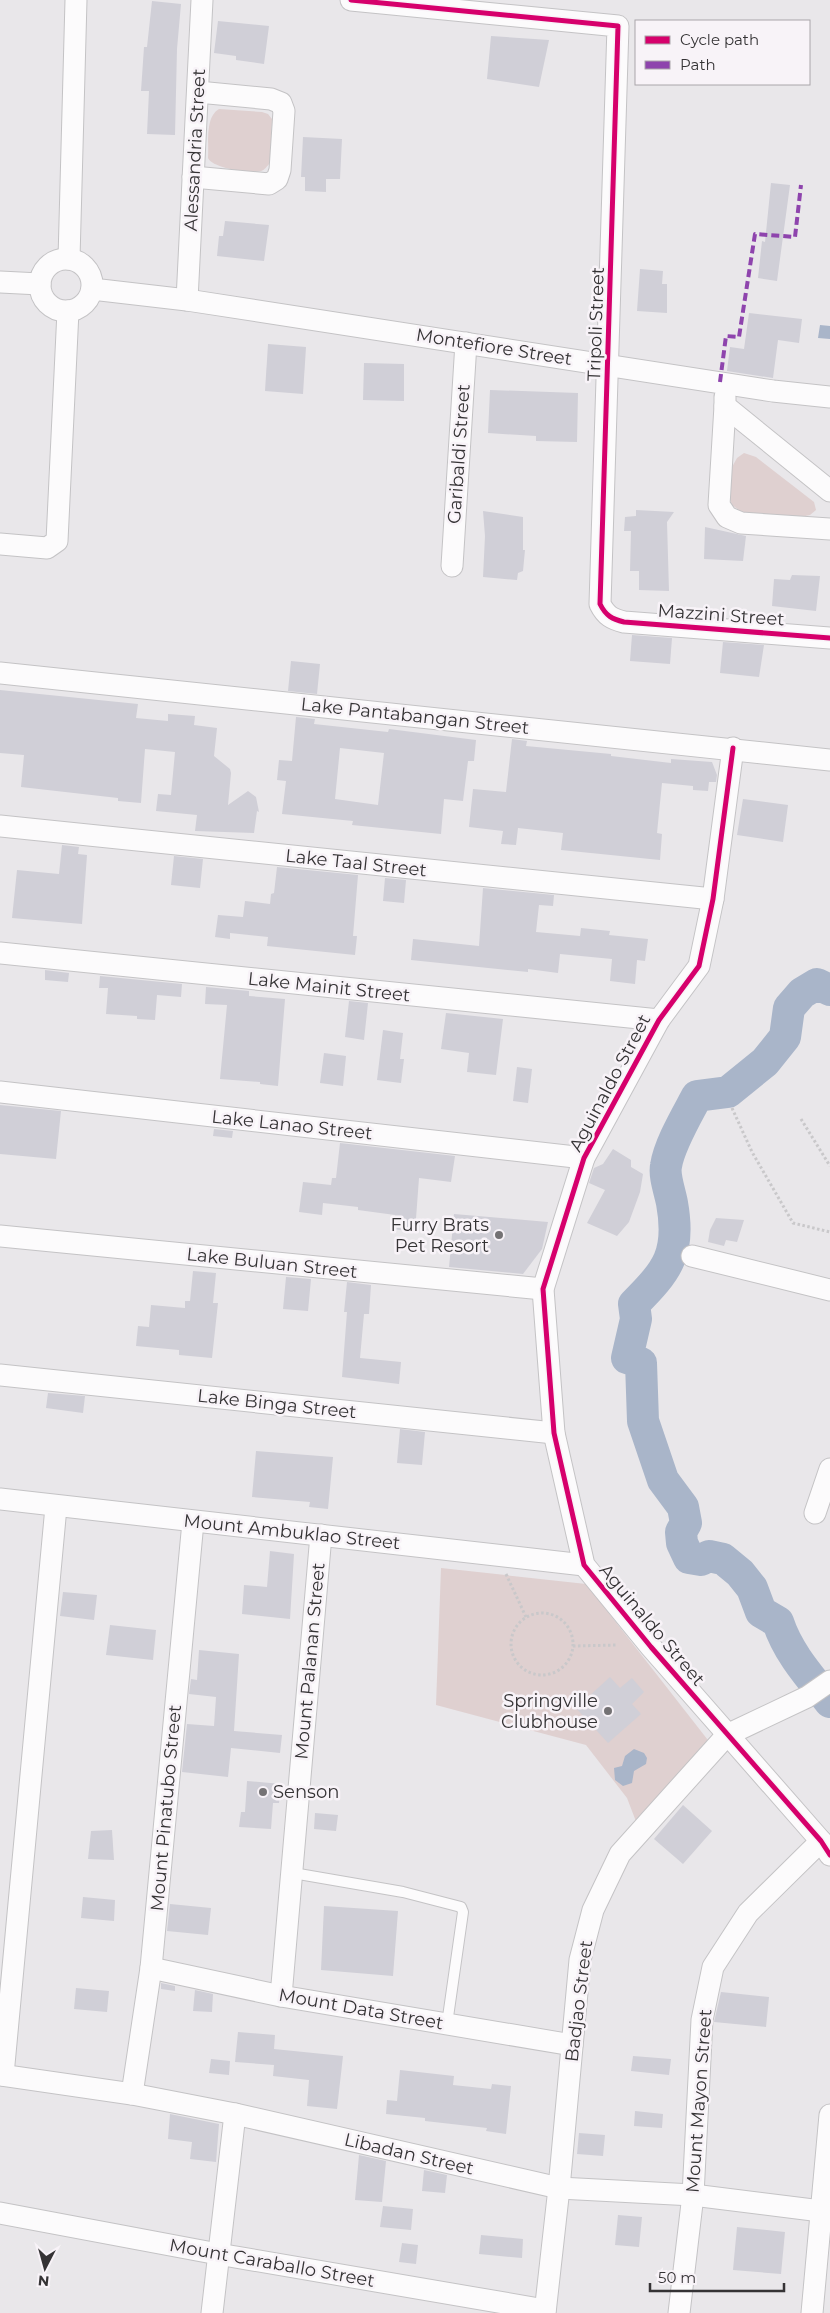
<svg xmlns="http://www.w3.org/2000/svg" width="830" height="2313" font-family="Montserrat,sans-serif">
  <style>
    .green { fill: #dfd0d0 }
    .water { fill: #a9b5c9 }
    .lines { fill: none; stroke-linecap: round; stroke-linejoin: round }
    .river { stroke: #a9b5c9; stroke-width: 32 }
    .building { fill: #d0cfd7; fill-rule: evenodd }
    .lane-casing { stroke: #c4c3c5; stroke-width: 12 }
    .street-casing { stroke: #c4c3c5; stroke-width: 23 }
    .path { stroke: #c9c8ca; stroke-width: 3; stroke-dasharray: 2.5 2.5; stroke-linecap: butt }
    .lane { stroke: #fcfbfc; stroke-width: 10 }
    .street { stroke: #fcfbfc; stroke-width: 21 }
    .quiet { stroke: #8e44ad; stroke-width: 4; stroke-dasharray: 8 4; stroke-linecap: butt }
    .cycleway-casing { stroke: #f8f3f8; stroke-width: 8 }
    .cycleway { stroke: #d6006c; stroke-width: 5 }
    .poi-dot { fill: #747274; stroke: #f8f3f8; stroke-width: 2 }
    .labels { text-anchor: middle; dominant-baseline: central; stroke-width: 5; stroke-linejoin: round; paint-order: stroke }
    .street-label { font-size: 18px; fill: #353335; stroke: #f8f3f8 }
    .poi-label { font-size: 18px; fill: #353335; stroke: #f8f3f8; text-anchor: end }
  </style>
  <rect width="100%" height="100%" fill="#e9e7ea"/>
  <!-- green -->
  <g class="green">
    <path d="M219 109 262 112 268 114 272 119 270 163C267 166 265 170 261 171 250 174 212 168 208 158 209 143 205 117 219 109Z"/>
    <polygon points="744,453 756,457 814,502 816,510 810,515 796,518 743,513 732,505 729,496 732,467 737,458"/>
    <polygon points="441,1568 586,1584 711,1744 637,1824 627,1798 586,1745 436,1705"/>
  </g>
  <!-- water -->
  <g class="water">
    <polygon points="820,325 830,326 830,339 818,338"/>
    <polygon points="634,1749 644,1753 647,1758 646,1764 634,1771 632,1783 623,1786 615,1780 614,1768 622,1766 625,1756"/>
  </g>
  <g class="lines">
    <!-- river -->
    <path class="river" d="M830 990 817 984 802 993 789 1008 785 1037 765 1062 728 1092 697 1096C687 1115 669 1145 666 1166 664 1176 670 1192 672 1203 681 1253 668 1270 634 1304L636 1319 627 1358 641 1363 643 1421 663 1480 683 1507 686 1523 681 1532 682 1543 689 1558 701 1560 709 1556 723 1559 740 1573 752 1588 761 1612 778 1622C788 1653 810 1677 830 1702"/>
  </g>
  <!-- building -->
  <g class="building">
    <polygon points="152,1 181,4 177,49 175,135 147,134 149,91 141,91 144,47 147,47"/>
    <polygon points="218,21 269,26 264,64 236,60 236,56 214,53"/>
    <polygon points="491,36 549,40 539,87 487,79"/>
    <polygon points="303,137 342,139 340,179 326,179 326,192 305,191 305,177 301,177"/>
    <polygon points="771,183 790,185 777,281 758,278 762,241 765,242"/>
    <polygon points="225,221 269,225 264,261 217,256 219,236 223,236"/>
    <polygon points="640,269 663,271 662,284 667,284 667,313 637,311"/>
    <polygon points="749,313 802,319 799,343 778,340 773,378 727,371 730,347 744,349"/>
    <polygon points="268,344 306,347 303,394 265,391"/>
    <polygon points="364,363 404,364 404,401 363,400"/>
    <polygon points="490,390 578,393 577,442 536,441 536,436 488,433"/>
    <polygon points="636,510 674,512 667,522 669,591 639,590 639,571 630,571 631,531 624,531 625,517 636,516"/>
    <polygon points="483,511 523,517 523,550 525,550 523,571 518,573 517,580 483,577 485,536"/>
    <polygon points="705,527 746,536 743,561 704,559"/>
    <polygon points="792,575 820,576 816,611 772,606 774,579 790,580"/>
    <polygon points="632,635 672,638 670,664 630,661"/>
    <polygon points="723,642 764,645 759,677 720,673"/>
    <polygon points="291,661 320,664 317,694 288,691"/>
    <polygon points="0,690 138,704 136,718 168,721 168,714 195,716 194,725 217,728 214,756 230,769 231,773 228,805 248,791 256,797 259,812 257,811 254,833 195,831 197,815 156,811 158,794 171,795 175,752 145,749 141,803 118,801 118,798 21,787 24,755 0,753"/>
    <path d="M296 717 315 719 314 724 388 732 389 729 476 740 474 761H468L463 801 444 799 441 834 352 825 353 821 282 814 286 781 277 780 279 760 292 761ZM340 748 384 753 378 805 335 799Z"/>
    <polygon points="512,739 527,741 526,746 611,754 611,756 671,763 671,759 712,762 717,775 716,782 709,782 708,791 693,790 693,786 662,783 657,833 662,834 660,860 561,850 563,833 518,828 516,845 501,844 503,831 469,827 473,789 506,792"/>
    <polygon points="743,799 788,805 783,842 737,835"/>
    <polygon points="62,845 79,847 78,854 87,855 82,924 12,918 17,870 59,874"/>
    <polygon points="174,856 203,859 200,888 171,885"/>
    <polygon points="277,867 358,875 353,936 357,936 355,955 267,946 268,937 230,933 230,939 215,937 218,915 243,917 245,901 270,904 271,894 274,893"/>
    <polygon points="385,878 406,880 404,903 383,901"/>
    <polygon points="483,888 554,895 553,906 539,905 536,932 580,936 581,928 610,931 609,935 648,939 645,961 637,960 635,984 610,981 612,959 560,954 558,973 528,969 528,972 411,960 413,939 479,946"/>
    <polygon points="45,970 69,973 68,982 45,980"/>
    <polygon points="100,976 182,984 181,997 157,995 155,1020 137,1019 137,1016 106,1014 108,988 99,988"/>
    <polygon points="206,987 249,991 249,996 285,999 278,1086 260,1084 260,1082 220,1079 227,1005 205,1004"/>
    <polygon points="349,1001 368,1003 364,1040 345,1037"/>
    <polygon points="446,1013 503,1019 496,1075 467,1072 469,1053 441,1049"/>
    <polygon points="383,1030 403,1033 400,1059 404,1059 401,1083 377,1080"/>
    <polygon points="324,1053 346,1056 343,1086 320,1083"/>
    <polygon points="517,1067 532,1069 528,1103 513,1101"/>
    <polygon points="0,1105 61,1111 56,1159 0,1154"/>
    <polygon points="214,1129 233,1131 232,1138 213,1136"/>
    <polygon points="340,1143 455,1156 451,1182 419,1178 415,1232 393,1229 395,1215 358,1210 358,1207 323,1203 322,1215 299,1212 303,1182 331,1185 332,1178 336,1178"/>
    <polygon points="613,1149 631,1160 631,1167 643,1174 640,1192 629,1222 617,1236 587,1223 605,1190 589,1183 594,1168 603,1164"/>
    <polygon points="454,1214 548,1222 542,1249 523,1274 449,1267"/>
    <polygon points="716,1218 744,1220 737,1242 726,1240 724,1246 708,1242 710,1230"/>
    <polygon points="193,1271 216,1273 213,1303 218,1303 212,1358 179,1355 179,1350 136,1346 138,1326 149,1327 151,1305 185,1308 185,1301 190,1301"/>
    <polygon points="286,1277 311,1279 308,1311 283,1309"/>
    <polygon points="347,1282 371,1285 369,1314 364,1314 360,1358 401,1362 399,1384 342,1377 347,1312 344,1312"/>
    <polygon points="48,1393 85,1396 83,1413 46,1408"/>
    <polygon points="400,1429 425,1432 422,1465 397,1463"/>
    <polygon points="256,1451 333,1457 328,1509 309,1507 310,1502 252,1497"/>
    <polygon points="270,1551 294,1554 290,1619 242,1614 244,1585 267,1587"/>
    <polygon points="63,1592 97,1595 94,1620 60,1616"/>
    <polygon points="110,1625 156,1630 153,1660 106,1655"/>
    <polygon points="199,1650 239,1654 234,1731 282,1735 280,1753 231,1748 228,1777 182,1772 187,1724 214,1726 216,1697 189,1694 191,1679 197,1680"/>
    <polygon points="610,1677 620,1688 632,1678 644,1692 632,1704 641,1714 608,1743 576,1708"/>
    <polygon points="247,1781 281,1784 279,1803 273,1803 271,1829 239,1827 241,1812 245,1812"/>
    <polygon points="683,1805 712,1831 683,1864 654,1839"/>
    <polygon points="315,1813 338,1815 336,1831 314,1829"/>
    <polygon points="112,1830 114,1860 88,1859 91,1831"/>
    <polygon points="83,1897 115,1900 114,1921 81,1918"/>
    <polygon points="170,1904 211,1908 208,1935 167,1931"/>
    <polygon points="324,1906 398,1911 393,1976 321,1970"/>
    <polygon points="161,1983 175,1986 175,1991 161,1989"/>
    <polygon points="76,1988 109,1991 107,2012 74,2009"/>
    <polygon points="195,1990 213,1994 212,2012 193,2011"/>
    <polygon points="721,1992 769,1997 766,2027 714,2022"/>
    <polygon points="238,2032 275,2035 274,2049 343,2056 337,2109 307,2106 309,2080 273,2076 274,2065 235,2062"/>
    <polygon points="633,2056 671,2059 669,2075 631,2071"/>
    <polygon points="211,2059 230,2061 229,2075 209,2073"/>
    <polygon points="400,2070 454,2076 453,2085 491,2089 492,2084 511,2086 506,2134 486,2131 487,2128 425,2121 425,2118 386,2114 387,2100 397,2101"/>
    <polygon points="635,2111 663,2114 662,2128 634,2126"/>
    <polygon points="170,2114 219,2124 216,2162 190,2159 192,2142 168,2139"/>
    <polygon points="579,2133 605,2135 603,2156 577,2154"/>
    <polygon points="359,2155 386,2161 382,2202 355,2200"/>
    <polygon points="424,2170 447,2175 445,2193 422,2191"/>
    <polygon points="383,2206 413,2209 411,2230 380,2227"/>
    <polygon points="618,2215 642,2217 639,2247 615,2245"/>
    <polygon points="737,2227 785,2232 781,2274 733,2270"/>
    <polygon points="481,2235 523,2239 522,2258 479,2254"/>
    <polygon points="402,2243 418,2245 416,2264 399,2262"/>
  </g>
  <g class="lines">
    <defs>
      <polyline id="lane" points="293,1873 403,1892 461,1907 463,1912 447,2024"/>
      <g id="street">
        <path d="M351 0 618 26 600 604C606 616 612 619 624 622L830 638"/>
        <polyline points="193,177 269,184 277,179 280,170 284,111 281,103 271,99 198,92"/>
        <circle cx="66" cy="285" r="26"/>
        <polyline points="69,259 76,0"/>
        <polyline points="0,282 40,284"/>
        <polyline points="92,289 187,300 773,391 830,397"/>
        <polyline points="187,300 202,0"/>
        <polyline points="725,397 725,406 830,491"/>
        <polyline points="725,406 719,505 727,517 741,523 830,529"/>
        <polyline points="0,544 47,548 57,541 68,311"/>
        <polyline points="452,566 466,343"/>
        <polyline points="0,673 830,760"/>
        <polyline points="733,748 713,899 699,966 659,1020 584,1158 543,1289 554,1433 584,1565 651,1647 821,1841 830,1855"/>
        <polyline points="0,826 713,899"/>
        <polyline points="0,953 659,1020"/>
        <polyline points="0,1092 584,1158"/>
        <polyline points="0,1236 543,1289"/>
        <polyline points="692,1256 830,1290"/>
        <polyline points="0,1375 554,1433"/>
        <polyline points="0,1499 584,1565"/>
        <polyline points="815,1513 830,1469"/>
        <polyline points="151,1968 281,1996 572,2045"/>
        <polyline points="281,1996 321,1535"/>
        <polyline points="0,2075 132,2094 235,2114 559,2188 693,2195 821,2211"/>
        <polyline points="3,2075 56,1507"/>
        <polyline points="132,2094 151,1968 193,1522"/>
        <polyline points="0,2213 218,2254 545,2310"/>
        <polyline points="212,2313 235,2114"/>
        <polyline points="545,2313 559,2188 580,1960 593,1910 620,1854 727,1735 807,1697 830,1681"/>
        <polyline points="679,2313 693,2195 702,2020 713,1967 748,1913 821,1841"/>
        <polyline points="812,2313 830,2115"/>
      </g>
    </defs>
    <!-- lane casing -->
    <use href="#lane" class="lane-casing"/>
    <!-- street casing -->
    <use href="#street" class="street-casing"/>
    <!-- path -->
    <g class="path">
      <polyline points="732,1108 752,1152 793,1223 830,1232"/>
      <polyline points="801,1119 830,1166"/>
      <polyline points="506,1574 526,1617"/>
      <circle cx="542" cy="1644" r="31"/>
      <polyline points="573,1646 617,1645"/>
    </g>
    <!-- lane -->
    <use href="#lane" class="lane"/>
    <!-- street -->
    <use href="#street" class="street"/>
    <!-- quiet -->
    <polyline class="quiet" points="720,382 726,336 739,337 755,234 795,237 801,185"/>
    <defs>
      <g id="cycleway">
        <path d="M351 0 618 26 600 604C606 616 612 619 624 622L830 638"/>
        <polyline points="733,748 713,899 699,966 659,1020 584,1158 543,1289 554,1433 584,1565 651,1647 821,1841 830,1855"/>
      </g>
    </defs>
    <!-- cycleway casing -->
    <use href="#cycleway" class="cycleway-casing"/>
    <!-- cycleway -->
    <use href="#cycleway" class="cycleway"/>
  </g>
  <!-- markers -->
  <g class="poi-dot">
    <circle cx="499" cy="1235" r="5"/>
    <circle cx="608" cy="1711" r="5"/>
    <circle cx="263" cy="1792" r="5"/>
  </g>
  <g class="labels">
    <!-- street labels -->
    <g class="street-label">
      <text transform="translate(195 150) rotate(-87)">Alessandria Street</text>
      <text transform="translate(596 324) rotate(-88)">Tripoli Street</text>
      <text transform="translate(494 347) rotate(9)">Montefiore Street</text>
      <text transform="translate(459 454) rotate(-86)">Garibaldi Street</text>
      <text transform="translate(721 615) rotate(4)">Mazzini Street</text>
      <text transform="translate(415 716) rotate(6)">Lake Pantabangan Street</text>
      <text transform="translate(356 863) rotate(6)">Lake Taal Street</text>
      <text transform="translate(329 987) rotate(6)">Lake Mainit Street</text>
      <text transform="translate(610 1083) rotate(-62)">Aguinaldo Street</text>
      <text transform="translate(292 1125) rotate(6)">Lake Lanao Street</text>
      <text transform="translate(272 1263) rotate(6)">Lake Buluan Street</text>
      <text transform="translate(277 1404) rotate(6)">Lake Binga Street</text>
      <text transform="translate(292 1532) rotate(6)">Mount Ambuklao Street</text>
      <text transform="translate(652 1625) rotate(50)">Aguinaldo Street</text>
      <text transform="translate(310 1661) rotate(-85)">Mount Palanan Street</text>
      <text transform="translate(166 1808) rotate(-85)">Mount Pinatubo Street</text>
      <text transform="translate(579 2001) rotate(-83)">Badjao Street</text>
      <text transform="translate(361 2009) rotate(10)">Mount Data Street</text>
      <text transform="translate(699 2101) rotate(-86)">Mount Mayon Street</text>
      <text transform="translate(409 2154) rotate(13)">Libadan Street</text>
      <text transform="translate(272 2263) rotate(10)">Mount Caraballo Street</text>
    </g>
    <!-- poi labels -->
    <g class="poi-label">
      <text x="489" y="1225">Furry Brats<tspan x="489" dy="21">Pet Resort</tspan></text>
      <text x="598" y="1701">Springville<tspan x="598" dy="21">Clubhouse</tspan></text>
      <text x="273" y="1792" text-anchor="start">Senson</text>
    </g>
  </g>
  <!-- legend -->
  <rect x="635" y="20" width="175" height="65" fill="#f8f3f8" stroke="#aaa6aa"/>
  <rect x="645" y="36" width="25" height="8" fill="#d6006c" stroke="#aaa6aa"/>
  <text x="680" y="45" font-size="15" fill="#353335">Cycle path</text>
  <rect x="645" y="61" width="25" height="8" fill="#8e44ad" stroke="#aaa6aa"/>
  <text x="680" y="70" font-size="15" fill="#353335">Path</text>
  <!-- north arrow -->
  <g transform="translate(45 2268) rotate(186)" stroke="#f8f3f8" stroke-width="4" paint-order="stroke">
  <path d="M0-4L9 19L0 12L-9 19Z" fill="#353335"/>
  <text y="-8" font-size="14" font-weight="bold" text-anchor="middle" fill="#353335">N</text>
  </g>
  <!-- scale -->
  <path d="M650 2283v8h134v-8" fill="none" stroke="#353335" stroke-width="2.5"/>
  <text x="658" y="2283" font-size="15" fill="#353335" stroke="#f8f3f8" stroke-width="4" paint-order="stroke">50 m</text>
</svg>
